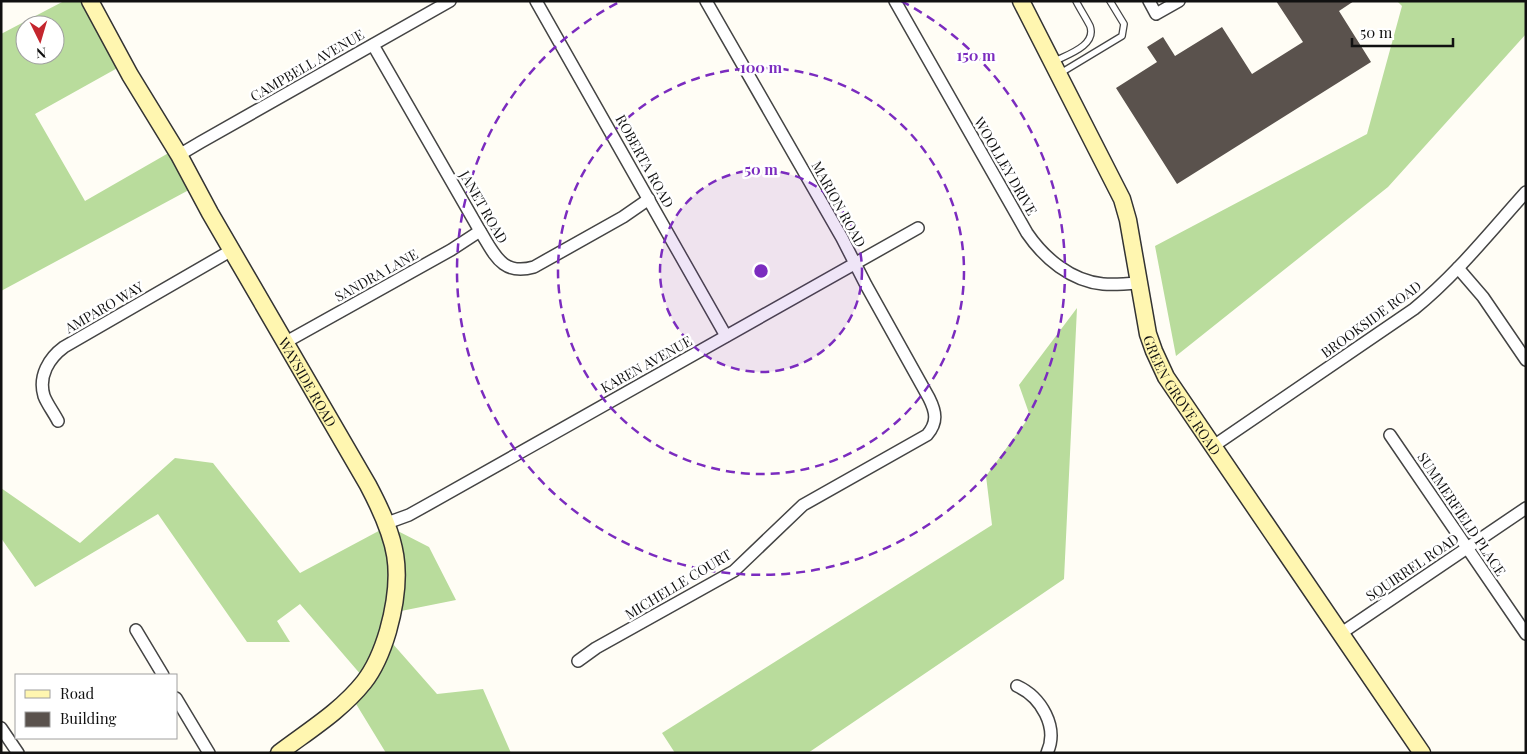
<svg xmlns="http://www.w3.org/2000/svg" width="1527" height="754" font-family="'Playfair Display',serif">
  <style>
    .forest { fill: #b9dc9c; fill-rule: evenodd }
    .building { fill: #5a524d }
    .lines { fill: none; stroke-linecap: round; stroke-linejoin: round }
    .lane-casing { stroke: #444; stroke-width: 8 }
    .street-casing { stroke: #444; stroke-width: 14 }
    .secondary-casing { stroke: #333; stroke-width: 19 }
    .lane { stroke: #fff; stroke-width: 5.5 }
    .street { stroke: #fff; stroke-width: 11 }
    .secondary { stroke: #fff6b0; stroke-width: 16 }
    .ring { fill: none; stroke: #7b2cbf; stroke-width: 2.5; stroke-dasharray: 9 6 }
    .labels { text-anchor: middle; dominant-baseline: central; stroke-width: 5; stroke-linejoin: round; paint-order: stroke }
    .street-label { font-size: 14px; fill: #111; stroke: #fff }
    .centre { fill: #7b2cbf; stroke: #fff; stroke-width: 2.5 }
    .ring-label { font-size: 15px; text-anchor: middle; font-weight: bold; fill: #7b2cbf; stroke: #fff; stroke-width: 5; stroke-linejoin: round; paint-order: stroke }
  </style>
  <rect width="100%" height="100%" fill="#fffdf5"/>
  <!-- forest -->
  <g class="forest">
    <path d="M64 1H94L130 61 35 114 85 201 179 147 200 184 1 291V34ZM25 25H55V55H25Z"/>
    <polygon points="1397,1 1526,1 1526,34 1388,187 1176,356 1155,246 1367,134 1402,6"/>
    <polygon points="1077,308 1064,579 808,753 675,753 662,733 992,525 986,476 1030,416 1019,385"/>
    <polygon points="175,458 213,463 300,573 388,526 429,547 456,600 391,613 385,635 437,694 483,689 511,753 386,753 350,694 362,676 300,604 277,621 290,642 247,642 158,514 35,587 1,538 1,488 80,543"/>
  </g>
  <!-- building -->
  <polygon class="building" points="1276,1 1354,1 1339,11 1371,62 1177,184 1116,88 1157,62 1147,47 1163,37 1175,56 1222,27 1252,74 1303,42"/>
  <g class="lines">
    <defs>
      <g id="lane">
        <path d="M1053 62C1066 55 1097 46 1090 26 1086 18 1080 9 1076 1"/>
        <polyline points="1059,74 1122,36 1124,24 1110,1"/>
      </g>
      <g id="street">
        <polyline points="536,1 726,336"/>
        <path d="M895 1 1027 233C1044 258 1071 281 1103 284 1114 285 1126 284 1138 283"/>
        <polyline points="1149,1 1156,14 1179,1"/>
        <path d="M373 45 480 231C495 255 502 276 534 267L623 217 649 199"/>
        <polyline points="179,155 201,142 450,1"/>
        <polyline points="1458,268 1483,297 1526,360"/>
        <polyline points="286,342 451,250 480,231"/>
        <path d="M58 421C54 413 47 404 44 396 38 376 49 358 64 347L232 250"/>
        <polyline points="1390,435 1526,634"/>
        <path d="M1212 447 1414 309C1456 275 1490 232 1526 192"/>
        <polyline points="387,523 409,515 443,496 918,228"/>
        <polyline points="136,630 163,675"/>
        <polyline points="1340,634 1526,508"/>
        <path d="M578 661 596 648 734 571 803 505 927 435C938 422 936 412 929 398L866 285 842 238 706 1"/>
        <path d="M1017 686C1041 697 1059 727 1047 753"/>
        <polyline points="176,698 209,753"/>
        <polyline points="1,728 18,753"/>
      </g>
      <g id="secondary">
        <path id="s1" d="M90 1 130 75 179 155 210 213 368 485C397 540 405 570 388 631 383 648 375 668 364 682 341 711 308 731 279 753"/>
        <path id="s2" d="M1021 1 1122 199 1128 220 1148 334 1154 351 1166 377 1422 753"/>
      </g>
    </defs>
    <!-- lane casing -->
    <use href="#lane" class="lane-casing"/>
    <!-- street casing -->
    <use href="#street" class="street-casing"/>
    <!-- secondary casing -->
    <use href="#secondary" class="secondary-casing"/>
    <!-- lane -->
    <use href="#lane" class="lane"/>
    <!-- street -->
    <use href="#street" class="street"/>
    <!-- secondary -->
    <use href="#secondary" class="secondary"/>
  </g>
  <!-- distance rings -->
  <circle cx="761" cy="271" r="101" fill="#7b2cbf" fill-opacity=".12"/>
  <g class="ring">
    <circle cx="761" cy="271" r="101"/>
    <circle cx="761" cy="271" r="203"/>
    <path d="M901 1A304 304 0 1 1 621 1"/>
  </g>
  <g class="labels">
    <!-- street labels -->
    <g class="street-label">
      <text transform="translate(307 65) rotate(-30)">CAMPBELL AVENUE</text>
      <text transform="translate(645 161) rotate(61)">ROBERTA ROAD</text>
      <text transform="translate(1006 166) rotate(60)">WOOLLEY DRIVE</text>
      <text transform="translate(839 204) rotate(61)">MARION ROAD</text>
      <text transform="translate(484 207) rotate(60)">JANET ROAD</text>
      <text transform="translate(376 275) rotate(-29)">SANDRA LANE</text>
      <text transform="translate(104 307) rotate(-30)">AMPARO WAY</text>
      <text transform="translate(1371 319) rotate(-36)">BROOKSIDE ROAD</text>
      <text transform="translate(646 364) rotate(-29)">KAREN AVENUE</text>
      <text stroke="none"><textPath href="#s1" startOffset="439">WAYSIDE ROAD</textPath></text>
      <text stroke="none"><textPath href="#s2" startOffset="430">GREEN GROVE ROAD</textPath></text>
      <text transform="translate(1462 514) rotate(56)">SUMMERFIELD PLACE</text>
      <text transform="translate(1412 567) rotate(-34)">SQUIRREL ROAD</text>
      <text transform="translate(678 584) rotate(-31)">MICHELLE COURT</text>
    </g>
  </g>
  <circle cx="761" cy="271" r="8" class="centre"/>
  <g class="ring-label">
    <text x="976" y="61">150 m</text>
    <text x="761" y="73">100 m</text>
    <text x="761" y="175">50 m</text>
  </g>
  <!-- border -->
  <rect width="1527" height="754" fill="none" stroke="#111111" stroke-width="5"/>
  <!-- legend -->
  <rect x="15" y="674" width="162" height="65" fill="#ffffff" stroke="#a0a0a0"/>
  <rect x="25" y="690" width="25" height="8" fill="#fff6b0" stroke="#a0a0a0"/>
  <text x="60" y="699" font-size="15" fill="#111111">Road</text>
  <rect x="25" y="712" width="25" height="15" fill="#5a524d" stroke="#a0a0a0"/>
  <text x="60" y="724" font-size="15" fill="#111111">Building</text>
  <!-- north arrow -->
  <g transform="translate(40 40) rotate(175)"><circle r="24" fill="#ffffff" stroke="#a0a0a0"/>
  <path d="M0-4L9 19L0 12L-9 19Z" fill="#c4262e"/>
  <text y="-8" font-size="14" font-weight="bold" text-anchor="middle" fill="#111111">N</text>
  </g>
  <!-- scale -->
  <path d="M1352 38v8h101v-8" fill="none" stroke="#111111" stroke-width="2.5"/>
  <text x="1360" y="38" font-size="15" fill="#111111" stroke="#ffffff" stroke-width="4" paint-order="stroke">50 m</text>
</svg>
